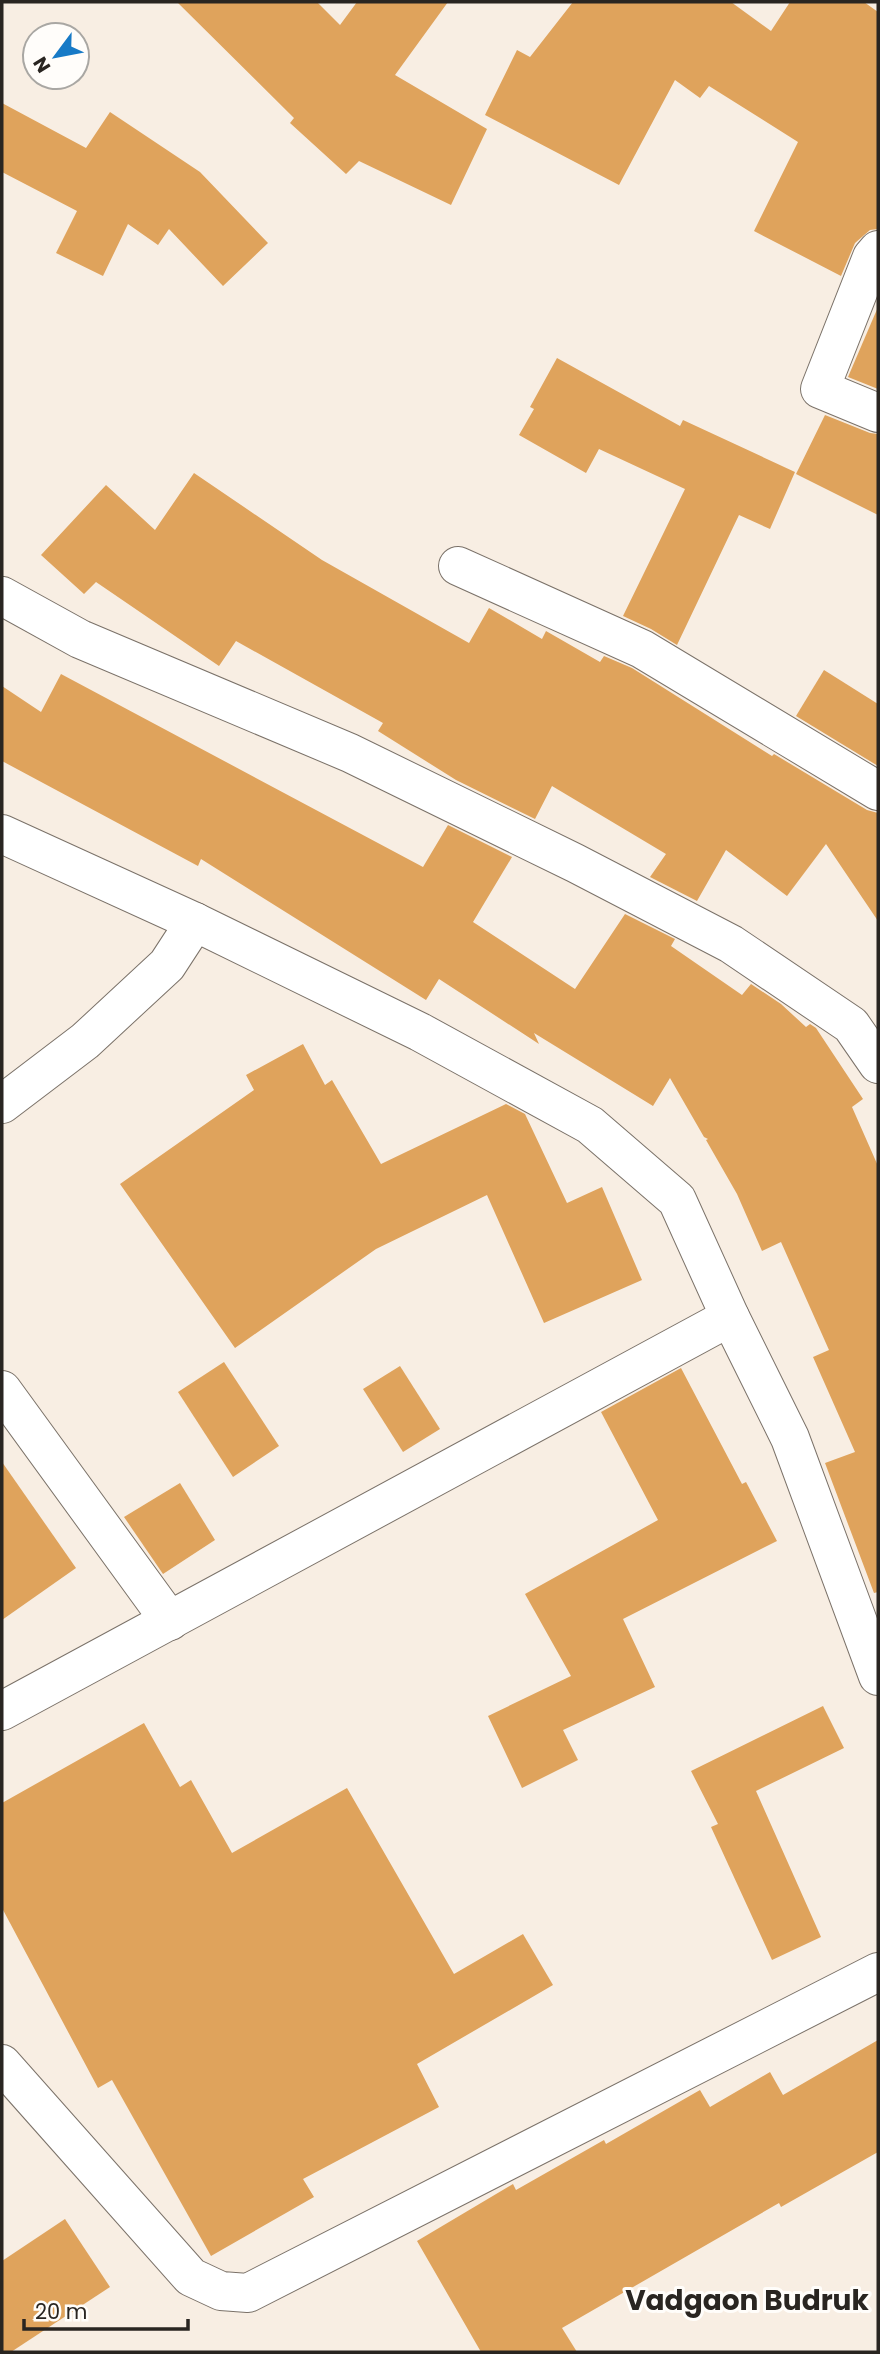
<svg xmlns="http://www.w3.org/2000/svg" width="880" height="2354" font-family="Poppins,sans-serif">
  <style>
    .building { fill: #dfa35c }
    .lines { fill: none; stroke-linecap: round; stroke-linejoin: round }
    .minor-casing { stroke: #7b7269; stroke-width: 40 }
    .tertiary-casing { stroke: #7b7269; stroke-width: 40 }
    .minor { stroke: #fff; stroke-width: 38 }
    .tertiary { stroke: #fff; stroke-width: 38 }
    .labels { text-anchor: middle; dominant-baseline: central; stroke-width: 6; stroke-linejoin: round; paint-order: stroke }
    .district-label { font-size: 28px; font-weight: bold; fill: #292521; stroke: #fffdfa }
  </style>
  <rect width="100%" height="100%" fill="#f8eee3"/>
  <!-- building -->
  <g class="building">
    <polygon points="177,2 317,2 340,25 357,2 448,2 395,75 487,129 451,205 359,161 346,174 290,123 294,118"/>
    <polygon points="573,2 731,2 771,31 790,2 864,2 878,12 878,229 870,230 855,243 841,276 754,231 798,142 709,86 700,98 675,80 619,185 485,115 517,50 530,57"/>
    <polygon points="2,103 86,148 110,112 200,172 268,243 223,286 169,229 158,245 128,224 103,276 56,253 77,211 2,172"/>
    <polygon points="878,307 878,389 848,377"/>
    <polygon points="557,358 680,426 683,420 795,472 770,529 739,515 677,645 651,629 623,616 685,489 599,449 586,473 519,435 534,409 530,407"/>
    <polygon points="825,415 870,433 878,434 878,515 796,474"/>
    <polygon points="194,473 322,560 469,643 489,608 542,639 546,631 600,662 604,656 632,668 772,756 774,754 867,810 878,813 878,921 826,844 787,896 726,850 697,901 650,877 666,854 552,786 535,819 456,780 378,731 383,723 236,641 219,666 96,582 84,594 41,555 106,485 155,530"/>
    <polygon points="824,670 878,704 878,766 796,716"/>
    <polygon points="61,674 423,867 448,825 512,857 473,922 575,989 625,914 675,939 671,946 742,995 751,984 781,1004 806,1027 810,1024 816,1028 863,1099 852,1107 878,1166 878,1592 874,1593 825,1463 855,1452 813,1357 829,1350 781,1242 762,1251 737,1194 706,1140 708,1139 704,1137 670,1078 653,1106 534,1033 539,1044 439,979 426,1000 201,859 198,866 2,761 2,686 41,712"/>
    <polygon points="303,1044 325,1085 332,1080 381,1164 506,1104 525,1114 567,1203 602,1187 642,1280 544,1323 487,1195 376,1249 235,1348 120,1184 254,1090 246,1075"/>
    <polygon points="224,1362 279,1446 233,1477 178,1392"/>
    <polygon points="400,1366 440,1429 403,1452 363,1389"/>
    <polygon points="681,1368 742,1484 746,1482 777,1541 623,1619 655,1687 563,1730 578,1760 522,1788 488,1716 571,1676 525,1594 658,1520 601,1412"/>
    <polygon points="2,1462 76,1568 2,1620"/>
    <polygon points="180,1483 215,1540 163,1574 124,1517"/>
    <polygon points="823,1706 844,1748 756,1791 821,1937 772,1960 711,1827 718,1824 691,1771"/>
    <polygon points="144,1723 180,1787 191,1780 232,1853 347,1788 454,1974 523,1934 553,1985 417,2064 439,2107 303,2179 314,2197 211,2256 112,2080 98,2088 2,1908 2,1803"/>
    <polygon points="878,2040 878,2152 781,2207 779,2203 562,2328 577,2352 481,2352 417,2241 513,2184 516,2190 604,2140 606,2144 700,2090 710,2107 770,2072 783,2095"/>
    <polygon points="65,2219 110,2287 11,2352 2,2352 2,2261"/>
  </g>
  <g class="lines">
    <defs>
      <g id="minor">
        <polyline points="878,250 872,257 820,389 878,413"/>
        <polyline points="458,566 642,649 878,791"/>
        <polyline points="2,834 195,922 420,1032 590,1125 677,1200 730,1317 790,1438 878,1676"/>
        <polyline points="2,1104 85,1041 167,965 195,922"/>
        <polyline points="2,1390 170,1621"/>
        <polyline points="2,1711 730,1317"/>
        <polyline points="2,2064 191,2277 221,2291 248,2293 878,1972"/>
      </g>
      <polyline id="tertiary" points="2,596 80,639 350,753 575,863 731,944 851,1025 878,1064"/>
    </defs>
    <!-- minor casing -->
    <use href="#minor" class="minor-casing"/>
    <!-- tertiary casing -->
    <use href="#tertiary" class="tertiary-casing"/>
    <!-- minor -->
    <use href="#minor" class="minor"/>
    <!-- tertiary -->
    <use href="#tertiary" class="tertiary"/>
  </g>
  <g class="labels">
    <!-- district labels -->
    <g class="district-label">
      <text x="747" y="2300">Vadgaon Budruk</text>
    </g>
  </g>
  <!-- border -->
  <rect width="880" height="2354" fill="none" stroke="#292521" stroke-width="7"/>
  <!-- north arrow -->
  <g transform="translate(56 56) rotate(238)"><circle r="33" fill="#fffdfa" stroke="#a9a7a3" stroke-width="2"/>
  <path d="M0-5L12 26L0 18L-12 26Z" fill="#177ac6"/>
  <text y="-10" font-size="19" font-weight="bold" text-anchor="middle" fill="#292521">N</text>
  </g>
  <!-- scale -->
  <path d="M24 2319v10h164v-10" fill="none" stroke="#292521" stroke-width="3.5"/>
  <text x="35" y="2319" font-size="21" fill="#292521" stroke="#fffdfa" stroke-width="5" paint-order="stroke">20 m</text>
</svg>
